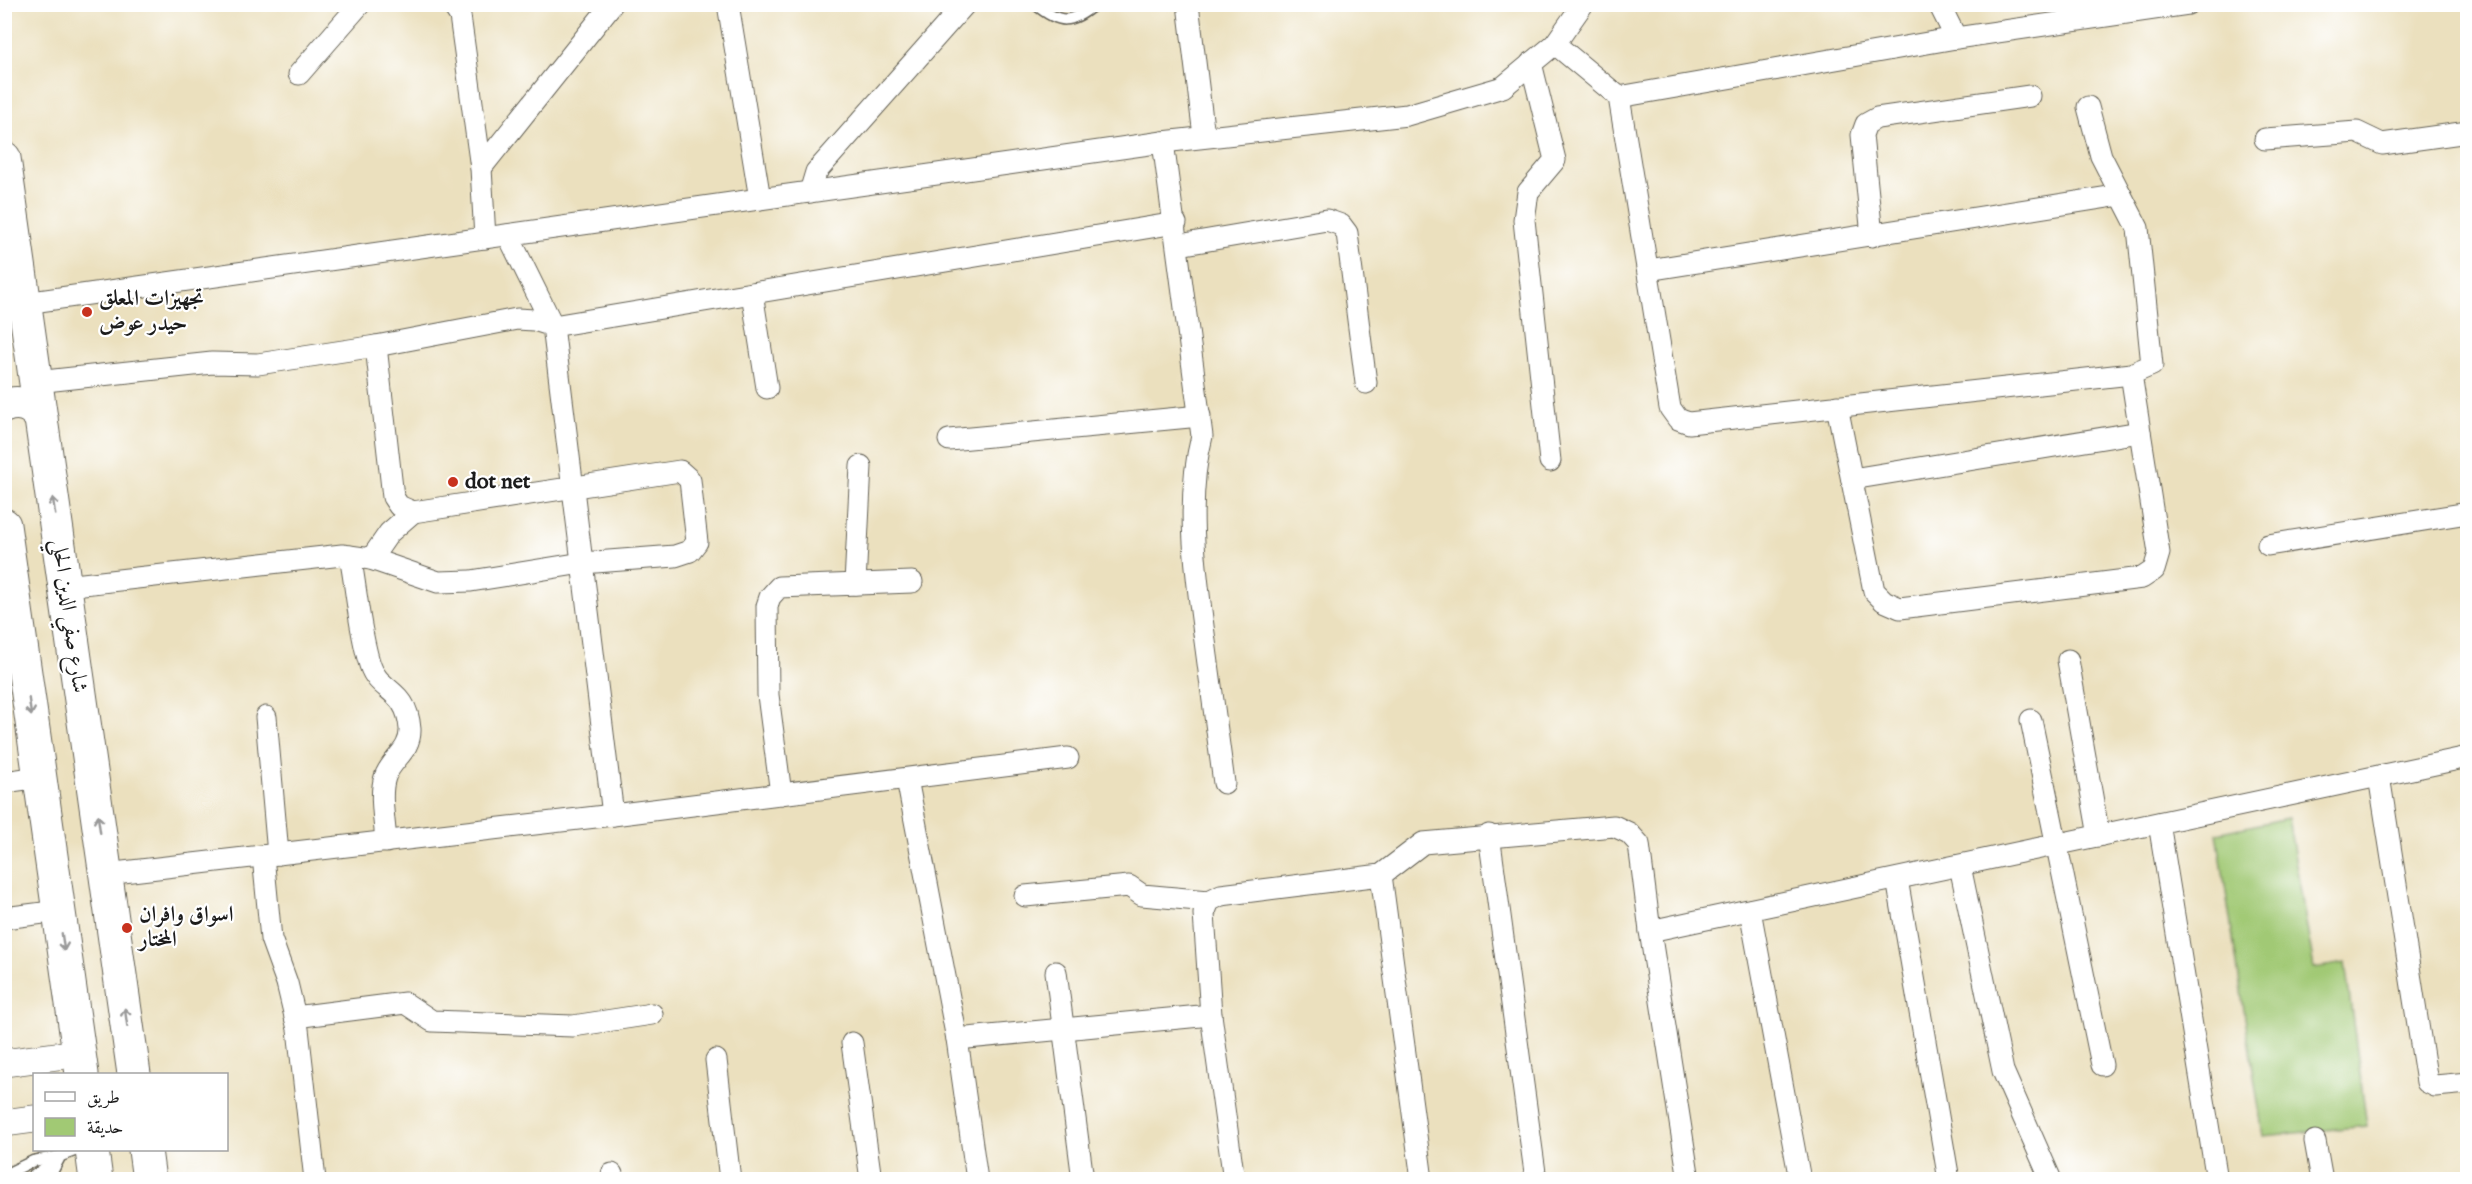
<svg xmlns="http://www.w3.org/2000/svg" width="2472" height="1184" font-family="'IM FELL English',Amiri,serif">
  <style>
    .green { fill: #a1c974; stroke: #5e7248; stroke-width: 1.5 }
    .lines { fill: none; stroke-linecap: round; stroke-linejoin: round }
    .service-casing { stroke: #646155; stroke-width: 13 }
    .minor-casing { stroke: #646155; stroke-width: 23 }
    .tertiary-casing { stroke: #646155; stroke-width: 29 }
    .primary-casing { stroke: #646155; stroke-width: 35 }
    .service { stroke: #fff; stroke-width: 10 }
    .minor { stroke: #fff; stroke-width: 21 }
    .tertiary { stroke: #fff; stroke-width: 27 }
    .primary { stroke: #fff; stroke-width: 33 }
    .oneway { stroke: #999 }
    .poi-dot { fill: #c8321e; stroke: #fff; stroke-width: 2 }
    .labels { text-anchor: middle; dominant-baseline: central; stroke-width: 4.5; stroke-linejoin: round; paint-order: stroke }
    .poi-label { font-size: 22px; font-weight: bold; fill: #1c1c1c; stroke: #fff; text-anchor: start }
    .street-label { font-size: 22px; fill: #1c1c1c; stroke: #fff }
  </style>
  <rect width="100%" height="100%" fill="#fff"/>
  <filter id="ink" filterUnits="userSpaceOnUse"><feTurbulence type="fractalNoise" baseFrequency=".0167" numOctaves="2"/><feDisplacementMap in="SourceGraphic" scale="12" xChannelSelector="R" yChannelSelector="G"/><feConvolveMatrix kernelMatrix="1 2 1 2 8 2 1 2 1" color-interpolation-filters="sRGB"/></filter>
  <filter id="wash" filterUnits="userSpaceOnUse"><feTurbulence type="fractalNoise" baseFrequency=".008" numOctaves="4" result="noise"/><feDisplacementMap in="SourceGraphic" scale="24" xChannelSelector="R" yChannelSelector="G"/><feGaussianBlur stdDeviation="1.35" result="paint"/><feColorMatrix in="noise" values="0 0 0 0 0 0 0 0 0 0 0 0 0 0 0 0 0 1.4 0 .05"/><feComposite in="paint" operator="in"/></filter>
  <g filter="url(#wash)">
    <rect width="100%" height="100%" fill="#ebe0be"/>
    <!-- green -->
    <polygon class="green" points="2288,818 2314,968 2345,963 2367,1126 2263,1136 2217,833"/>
  </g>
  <g filter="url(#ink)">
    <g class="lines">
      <defs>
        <g id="service">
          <path d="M1035 4C1060 25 1071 24 1095 4"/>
          <polyline points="4,1175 33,1161 61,1156"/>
          <polyline points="28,1180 61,1156 77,1150"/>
          <polyline points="48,1180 59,1159"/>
        </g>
        <g id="minor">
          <polyline points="452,4 460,16 481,168 485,238"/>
          <polyline points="728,4 760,199"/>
          <polyline points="1188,4 1204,136"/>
          <polyline points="1939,4 1956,38"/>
          <polyline points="1555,44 1619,97 1956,38 2188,4"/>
          <polyline points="1531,63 1555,160 1528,192 1524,220 1550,461"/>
          <polyline points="299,74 360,4"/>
          <polyline points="1619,97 1670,408 1678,419 1689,423 2131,374 2152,365 2138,228 2101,156 2088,107"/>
          <polyline points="2265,139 2357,132 2382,144 2468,132"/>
          <path d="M1163 142 1202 436C1185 502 1196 574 1205 641 1211 688 1218 736 1224 783"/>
          <polyline points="481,168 612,4"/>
          <polyline points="810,192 816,172 965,4"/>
          <polyline points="508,235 553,326 613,815"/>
          <polyline points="1872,236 1862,135 1866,124 1877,118 2030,96"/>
          <polyline points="1179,245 1327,220 1341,225 1347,233 1366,383"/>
          <polyline points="1648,270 2121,195"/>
          <polyline points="752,293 767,388"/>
          <polyline points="25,303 1163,142 1407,115 1503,87 1555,44 1583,4"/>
          <polyline points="36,382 212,363 258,364 376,346 517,319 534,320 553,326 1176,223"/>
          <polyline points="1837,406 1874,591 1884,601 1900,608 2142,578 2154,570 2159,553 2131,374"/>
          <polyline points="949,440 1200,416"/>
          <polyline points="1852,479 2140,432"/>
          <polyline points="2268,545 2468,513"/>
          <path d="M350 556C357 592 359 631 370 665 379 693 407 688 410 729 411 751 391 759 385 777 379 795 385 822 386 842"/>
          <polyline points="371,559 389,533 413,512"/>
          <polyline points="855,584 861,466"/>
          <polyline points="65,586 342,555 371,559 438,582 471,581 582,563 675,556 690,551 697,542 690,480 680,471 413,512 399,506 393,497 376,346"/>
          <polyline points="2068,660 2099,836"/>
          <polyline points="266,717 278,854"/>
          <polyline points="2031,720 2102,1065"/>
          <polyline points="2379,776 2427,1082 2435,1086 2468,1083"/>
          <polyline points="907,779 957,1039 977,1180"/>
          <polyline points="4,782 40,777"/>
          <polyline points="781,794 768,695 767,606 770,597 779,587 912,582"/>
          <polyline points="2159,823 2217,1180"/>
          <polyline points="1489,835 1536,1180"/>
          <polyline points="263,856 271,939 287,983 298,1029 315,1180"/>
          <polyline points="1960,866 2003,1071 2051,1180"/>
          <polyline points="106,874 613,815 1068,758"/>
          <polyline points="1381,875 1422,1180"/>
          <polyline points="1897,879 1949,1180"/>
          <polyline points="1025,896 1129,886 1142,895 1209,901"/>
          <polyline points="1750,910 1800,1180"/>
          <polyline points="4,918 59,911"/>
          <polyline points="1650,931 2468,757"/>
          <polyline points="1056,972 1083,1180"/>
          <polyline points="295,1017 405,1003 432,1021 573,1026 652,1014"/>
          <polyline points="957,1039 1211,1015"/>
          <polyline points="852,1043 871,1180"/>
          <polyline points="716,1060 730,1180"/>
          <polyline points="2315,1141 2322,1180"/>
          <polyline points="612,1174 613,1180"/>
          <polyline points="1234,1180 1211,1015 1204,914 1209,901 1221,895 1381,875 1423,843 1614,826 1629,833 1639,844 1650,931 1689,1180"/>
        </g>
        <g id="tertiary">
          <polyline points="4,1063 79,1053"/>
          <polyline points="4,1123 34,1119"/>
        </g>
        <g id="primary">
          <polyline points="4,158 134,1074"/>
          <path d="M4 406C20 400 32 405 41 418"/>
          <polyline points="4,525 82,1074"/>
          <polyline points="92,1150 96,1180"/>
          <polyline points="145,1150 149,1180"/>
        </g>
      </defs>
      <!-- service casing -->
      <use href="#service" class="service-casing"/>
      <!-- minor casing -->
      <use href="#minor" class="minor-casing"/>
      <!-- tertiary casing -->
      <use href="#tertiary" class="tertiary-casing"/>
      <!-- primary casing -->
      <use href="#primary" class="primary-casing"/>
      <!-- service -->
      <use href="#service" class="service"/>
      <!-- minor -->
      <use href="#minor" class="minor"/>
      <!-- tertiary -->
      <use href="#tertiary" class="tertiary"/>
      <!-- primary -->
      <use href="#primary" class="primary"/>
    </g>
    <!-- one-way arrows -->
    <defs><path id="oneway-shaft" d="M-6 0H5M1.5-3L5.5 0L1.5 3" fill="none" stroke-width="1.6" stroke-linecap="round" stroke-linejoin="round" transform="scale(1.5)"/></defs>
    <g class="oneway">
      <use href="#oneway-shaft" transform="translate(54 506) rotate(-98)"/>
      <use href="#oneway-shaft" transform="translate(30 707) rotate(82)"/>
      <use href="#oneway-shaft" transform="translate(99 824) rotate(-98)"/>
      <use href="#oneway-shaft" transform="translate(63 942) rotate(82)"/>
      <use href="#oneway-shaft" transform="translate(126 1017) rotate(-98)"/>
    </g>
  </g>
  <!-- markers -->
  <g class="poi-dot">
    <circle cx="87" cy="312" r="6"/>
    <circle cx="453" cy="482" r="6"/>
    <circle cx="127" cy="928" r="6"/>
  </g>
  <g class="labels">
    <!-- poi labels -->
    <g class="poi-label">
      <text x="99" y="299">تجهيزات المعلق<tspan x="99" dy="25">حيدر عوض</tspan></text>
      <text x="465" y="482">dot net</text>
      <text x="139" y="915">اسواق وافران<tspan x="139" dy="25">المختار</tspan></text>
    </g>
    <!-- street labels -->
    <g class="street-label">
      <text transform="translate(69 616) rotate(82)">شارع صفي الدين الحلي</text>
    </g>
  </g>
  <!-- margin -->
  <rect width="2472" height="1184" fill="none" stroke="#fff" stroke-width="24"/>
  <!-- legend -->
  <rect x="33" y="1073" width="195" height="78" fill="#ffffff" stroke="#a4a4a4" stroke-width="1.5"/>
  <rect x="45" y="1092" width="30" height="9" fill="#ffffff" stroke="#a4a4a4" stroke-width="1.5"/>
  <text x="87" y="1103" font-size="18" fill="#1c1c1c">طريق</text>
  <rect x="45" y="1118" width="30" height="18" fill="#a1c974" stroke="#a4a4a4" stroke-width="1.5"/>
  <text x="87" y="1133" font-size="18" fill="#1c1c1c">حديقة</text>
</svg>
